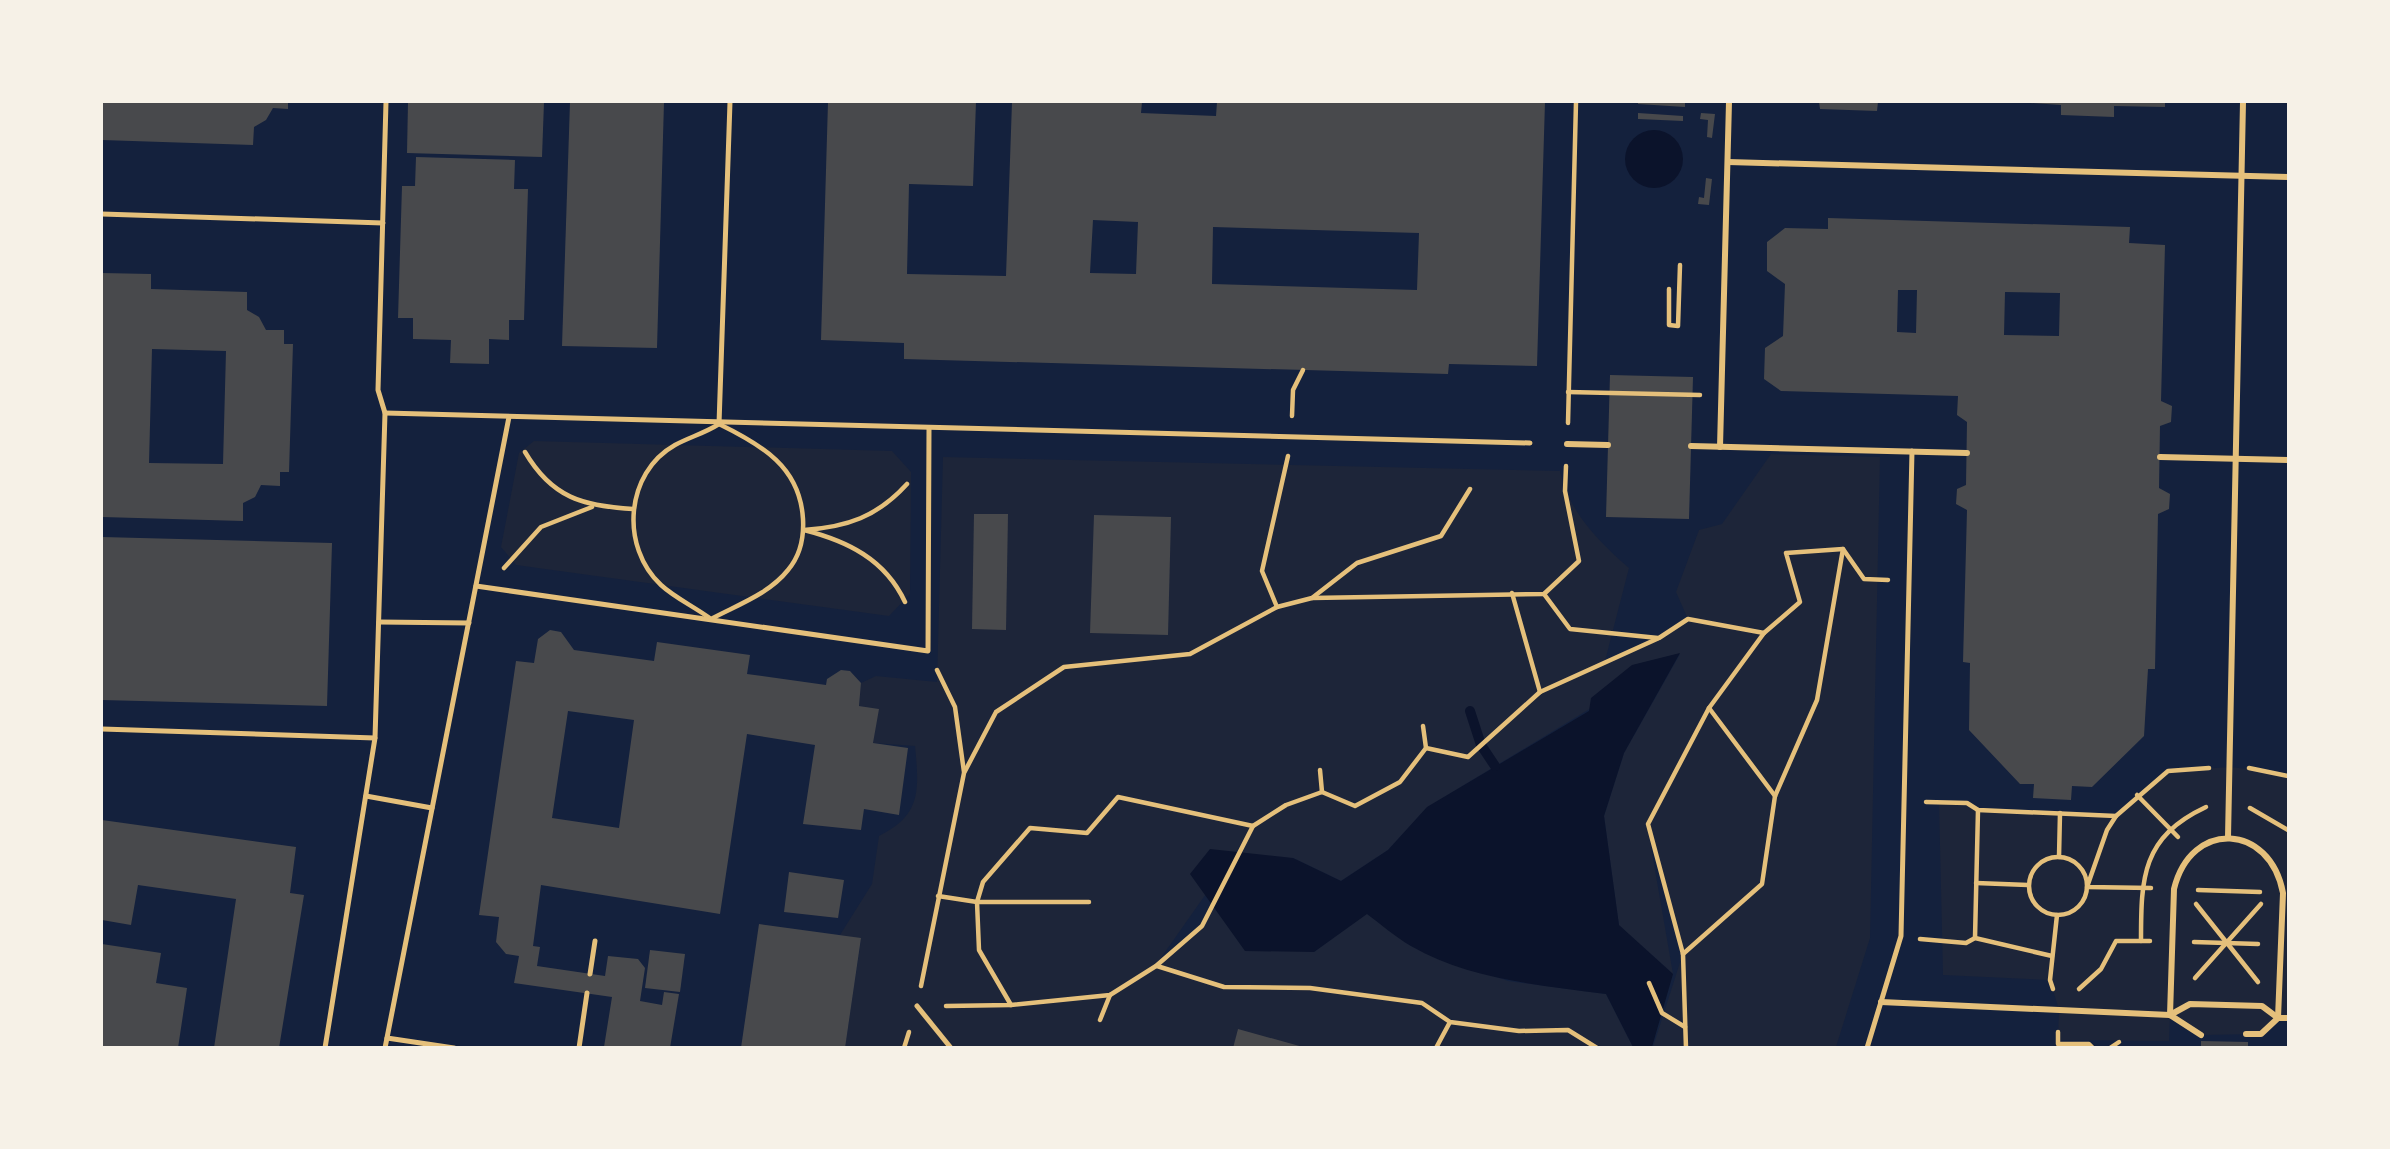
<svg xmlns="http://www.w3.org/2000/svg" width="2390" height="1149" font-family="Rubik,sans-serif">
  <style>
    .green { fill: #1d2539; fill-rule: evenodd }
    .water { fill: #0b132b }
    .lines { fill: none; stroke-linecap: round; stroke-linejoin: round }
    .stream { stroke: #0b132b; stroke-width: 10 }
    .building { fill: #48494c; fill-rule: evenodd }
    .path { stroke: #e5c07b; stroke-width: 4.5 }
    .service { stroke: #e5c07b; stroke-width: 5 }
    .pedestrian { stroke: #e5c07b; stroke-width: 6 }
  </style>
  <rect width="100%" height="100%" fill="#14213d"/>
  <!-- green -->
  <g class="green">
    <polygon points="534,441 892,451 911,472 910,594 889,616 516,565 501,547 519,453"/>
    <path d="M1771 454 1880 457 1870 938 1836 1047H1653L1683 953 1649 835 1673 974 1619 926 1604 816 1624 753 1680 654 1428 807 1388 850 1341 881 1293 858 1314 952 1366 913 1411 946 1508 981 1606 994 1633 1047 1301 1048 1238 1030 1233 1048 845 1047 861 939 840 935 872 884 879 836C922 815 919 789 915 746L873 743 878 709 859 706 861 683 876 676 937 682 943 457 1560 471C1569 512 1598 541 1629 568L1605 661 1659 638 1688 619 1676 592 1699 530 1722 524ZM1251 830 1241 857 1211 903 1201 926 1158 962Z"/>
    <polygon points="2230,767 2284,773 2288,776 2288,1018 2278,1018 2261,1034 2201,1035 2170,1016 2169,1041 2058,1040 2059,1010 2050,980 1943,975 1939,802 1967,803 1978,810 2115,816 2168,771"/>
  </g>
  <!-- water -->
  <g class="water">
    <circle cx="1654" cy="159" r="29"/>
    <path d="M1680 653 1624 753 1604 816 1619 925 1673 974 1652 1047H1633L1606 994C1540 985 1470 980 1411 946 1395 937 1381 924 1367 914L1314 952 1245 951 1190 874 1210 849 1293 858 1341 881 1388 850 1427 807 1589 711 1591 698 1632 665Z"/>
  </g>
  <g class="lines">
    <!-- stream -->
    <polyline class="stream" points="1470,711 1481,745 1495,766"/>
  </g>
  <!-- building -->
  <g class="building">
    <polygon points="102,102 288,102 288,109 273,108 266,120 254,127 253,145 102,140"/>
    <polygon points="408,102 544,102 542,157 407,153"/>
    <polygon points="570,102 664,102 657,348 562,346"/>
    <path d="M828 102H976L973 186 909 184 907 274 1006 276 1012 102H1142L1141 113 1216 116 1217 102H1545L1537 366 1449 364 1448 374 904 359V343L821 340ZM1093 220 1138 222 1136 274 1090 273ZM1213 227 1419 233 1417 290 1212 284Z"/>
    <polygon points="1638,102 1685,102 1685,107 1638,104"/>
    <polygon points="1819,102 1878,102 1877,111 1820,109"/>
    <polygon points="2015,102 2165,102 2165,107 2114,106 2114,117 2061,115 2061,105"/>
    <polygon points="1638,113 1683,116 1683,121 1638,119"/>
    <polygon points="1701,113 1715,114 1712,138 1707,137 1708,120 1700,119"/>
    <polygon points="416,157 515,160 514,189 528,189 524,320 509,320 509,340 489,339 489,364 450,363 451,340 413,339 413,318 398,318 402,186 415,186"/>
    <polygon points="1706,178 1712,179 1709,205 1698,204 1699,197 1704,198"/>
    <path d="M1828 218 2130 227 2129 243 2165 245 2161 401 2172 406 2171 422 2160 426 2159 488 2170 494 2169 509 2158 514 2155 669H2148L2144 736 2092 787 2072 786 2071 800 2033 798 2034 784H2020L1969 730 1970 663 1963 662 1967 510 1956 504 1957 489 1966 485 1967 422 1957 415 1958 396 1781 391 1764 379 1765 348 1783 336 1785 284 1767 271V242L1785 228 1828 229ZM1898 290H1917L1916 333 1897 332ZM2005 292 2060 293 2059 336 2004 335Z"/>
    <path d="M102 273 151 274V289L247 292V310L259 317 266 330H284V344H293L289 472H280V486L261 485 255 497 243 503V521L102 517ZM152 349 226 351 223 464 149 463Z"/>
    <polygon points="1610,375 1693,377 1689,519 1606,517"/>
    <polygon points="974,514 1008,514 1006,630 972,629"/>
    <polygon points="1094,515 1171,517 1168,635 1090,633"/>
    <polygon points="102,537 332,543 327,706 102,700"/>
    <path d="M550 630 561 632 574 650 654 661 657 642 750 655 747 674 826 685 827 679 841 670 850 671 861 683 859 706 879 709 873 743 908 748 899 815 864 809 861 830 803 824 815 745 747 734 720 914 541 885 533 946 540 947 537 966 605 976 608 956 638 959 645 968 640 1001 662 1005 664 992 679 994 670 1048 604 1047 612 997 514 983 519 956 506 954 496 942 499 917 479 915 516 661 534 663 538 639ZM568 711 634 720 619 828 552 818Z"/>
    <polygon points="102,820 296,847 290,893 304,895 279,1048 214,1048 236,899 138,885 131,925 102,920"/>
    <polygon points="789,872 844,880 838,918 784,912"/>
    <polygon points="759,924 861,938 845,1048 741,1048"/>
    <polygon points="102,944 161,953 156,983 187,988 178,1048 102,1048"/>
    <polygon points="650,950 685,954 680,992 645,988"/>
    <polygon points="1238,1029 1303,1047 1303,1048 1233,1048"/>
    <polygon points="2201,1041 2248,1042 2248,1048 2201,1048"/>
  </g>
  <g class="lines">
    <!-- path -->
    <g class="path">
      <polyline points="1669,289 1669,325 1678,326 1680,265"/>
      <polyline points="1568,392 1700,395"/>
      <polyline points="1292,416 1293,390 1303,370"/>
      <polyline points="1568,423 1576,102"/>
      <path d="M719 424C762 445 800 467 803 519 804 537 800 556 788 570 769 594 737 605 711 619 695 607 675 598 661 585 620 547 625 473 675 445 690 437 705 433 719 424Z"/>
      <path d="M525 452C552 498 583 506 633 509"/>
      <polyline points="504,568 541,527 592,507"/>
      <polyline points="1512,593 1540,692"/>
      <polyline points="1544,594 1570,629 1658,638"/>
      <polyline points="1312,598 1544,594 1579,561 1565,491 1566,466"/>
      <path d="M905 602C885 559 847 541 804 530 847 527 877 517 907 484"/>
      <polyline points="1277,607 1262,571 1288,456"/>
      <polyline points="1764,633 1800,602 1786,553 1843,549 1864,579 1888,580"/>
      <polyline points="937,670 955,707 964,772"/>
      <polyline points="1709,708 1775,796"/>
      <polyline points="1426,748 1468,757 1540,692 1659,638 1688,619 1764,633 1709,708 1648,824 1683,954 1686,1048"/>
      <polyline points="2249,768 2288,776"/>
      <polyline points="1320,770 1322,792"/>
      <polyline points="2137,795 2178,837"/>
      <polyline points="1926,802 1967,803 1978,810 2116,816 2168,771 2209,768"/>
      <polyline points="2250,808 2288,830"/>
      <polyline points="2116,816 2107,830 2087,887 2151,888"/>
      <polyline points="2059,857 2060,813"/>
      <circle cx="2058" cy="886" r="29"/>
      <polyline points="1976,883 2028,885"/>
      <polyline points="2198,890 2260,892"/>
      <polyline points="938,896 977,902 1089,902"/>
      <polyline points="2196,904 2258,982"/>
      <polyline points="1975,938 1978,810"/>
      <polyline points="1920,939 1966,943 1975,938 2052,956"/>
      <path d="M2141 941C2141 877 2142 837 2206 807"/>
      <polyline points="2194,942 2258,944"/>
      <polyline points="1683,954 1762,884 1775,796 1817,700 1843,549"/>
      <polyline points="1157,966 1224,987 1310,988 1422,1003 1450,1022 1519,1031 1568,1030 1597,1048"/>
      <polyline points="2195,978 2261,904"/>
      <polyline points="1649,983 1662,1013 1685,1027"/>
      <polyline points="921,986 964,773 996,712 1064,667 1190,654 1277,607 1312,598 1357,563 1441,536 1470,489"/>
      <polyline points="2053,989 2050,980 2057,915"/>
      <polyline points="2079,989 2101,969 2116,941 2150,941"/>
      <polyline points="1011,1005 979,950 977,902 983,882 1030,828 1087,833 1118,797 1253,826"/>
      <polyline points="946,1006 1011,1005 1110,995 1156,966 1202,926 1253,826 1286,805 1322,792 1355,806 1400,782 1426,748 1423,726"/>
      <polyline points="1100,1020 1110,995"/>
      <polyline points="2058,1032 2058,1044 2089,1044 2093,1048"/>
      <polyline points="904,1048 909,1032"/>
      <polyline points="1436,1048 1450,1022"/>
      <polyline points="2110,1048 2119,1042"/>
    </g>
    <!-- service -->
    <g class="service">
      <polyline points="102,214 383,223"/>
      <polyline points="385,413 1530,443"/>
      <polyline points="719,424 730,102"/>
      <polyline points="476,586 928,651 929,429"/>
      <polyline points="379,622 469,623"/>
      <polyline points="102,729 375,738"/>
      <polyline points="366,796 432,808"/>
      <polyline points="590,974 595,941"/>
      <polyline points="917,1006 951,1048"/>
      <polyline points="387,1038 454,1048"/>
      <polyline points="325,1048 375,738 385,413 378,390 386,102"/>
      <polyline points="385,1048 509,417"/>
      <polyline points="579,1048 587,993"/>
      <polyline points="1867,1048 1901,936 1912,451"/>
    </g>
    <!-- pedestrian -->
    <g class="pedestrian">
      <polyline points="1728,162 2288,177"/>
      <polyline points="1567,444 1608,445"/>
      <polyline points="1691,446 1967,453"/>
      <polyline points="1720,447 1729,102"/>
      <polyline points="2160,457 2288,460"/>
      <polyline points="2228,837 2243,102"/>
      <polyline points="1881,1002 2170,1015 2201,1035"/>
      <path d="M2170 1015 2174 889C2191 819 2270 823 2283 893L2278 1018 2261 1034H2246"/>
      <polyline points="2170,1015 2190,1004 2262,1006 2278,1018 2288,1018"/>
    </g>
  </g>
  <!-- border -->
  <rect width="2390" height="1149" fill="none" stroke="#f6f1e7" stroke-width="206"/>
</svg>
